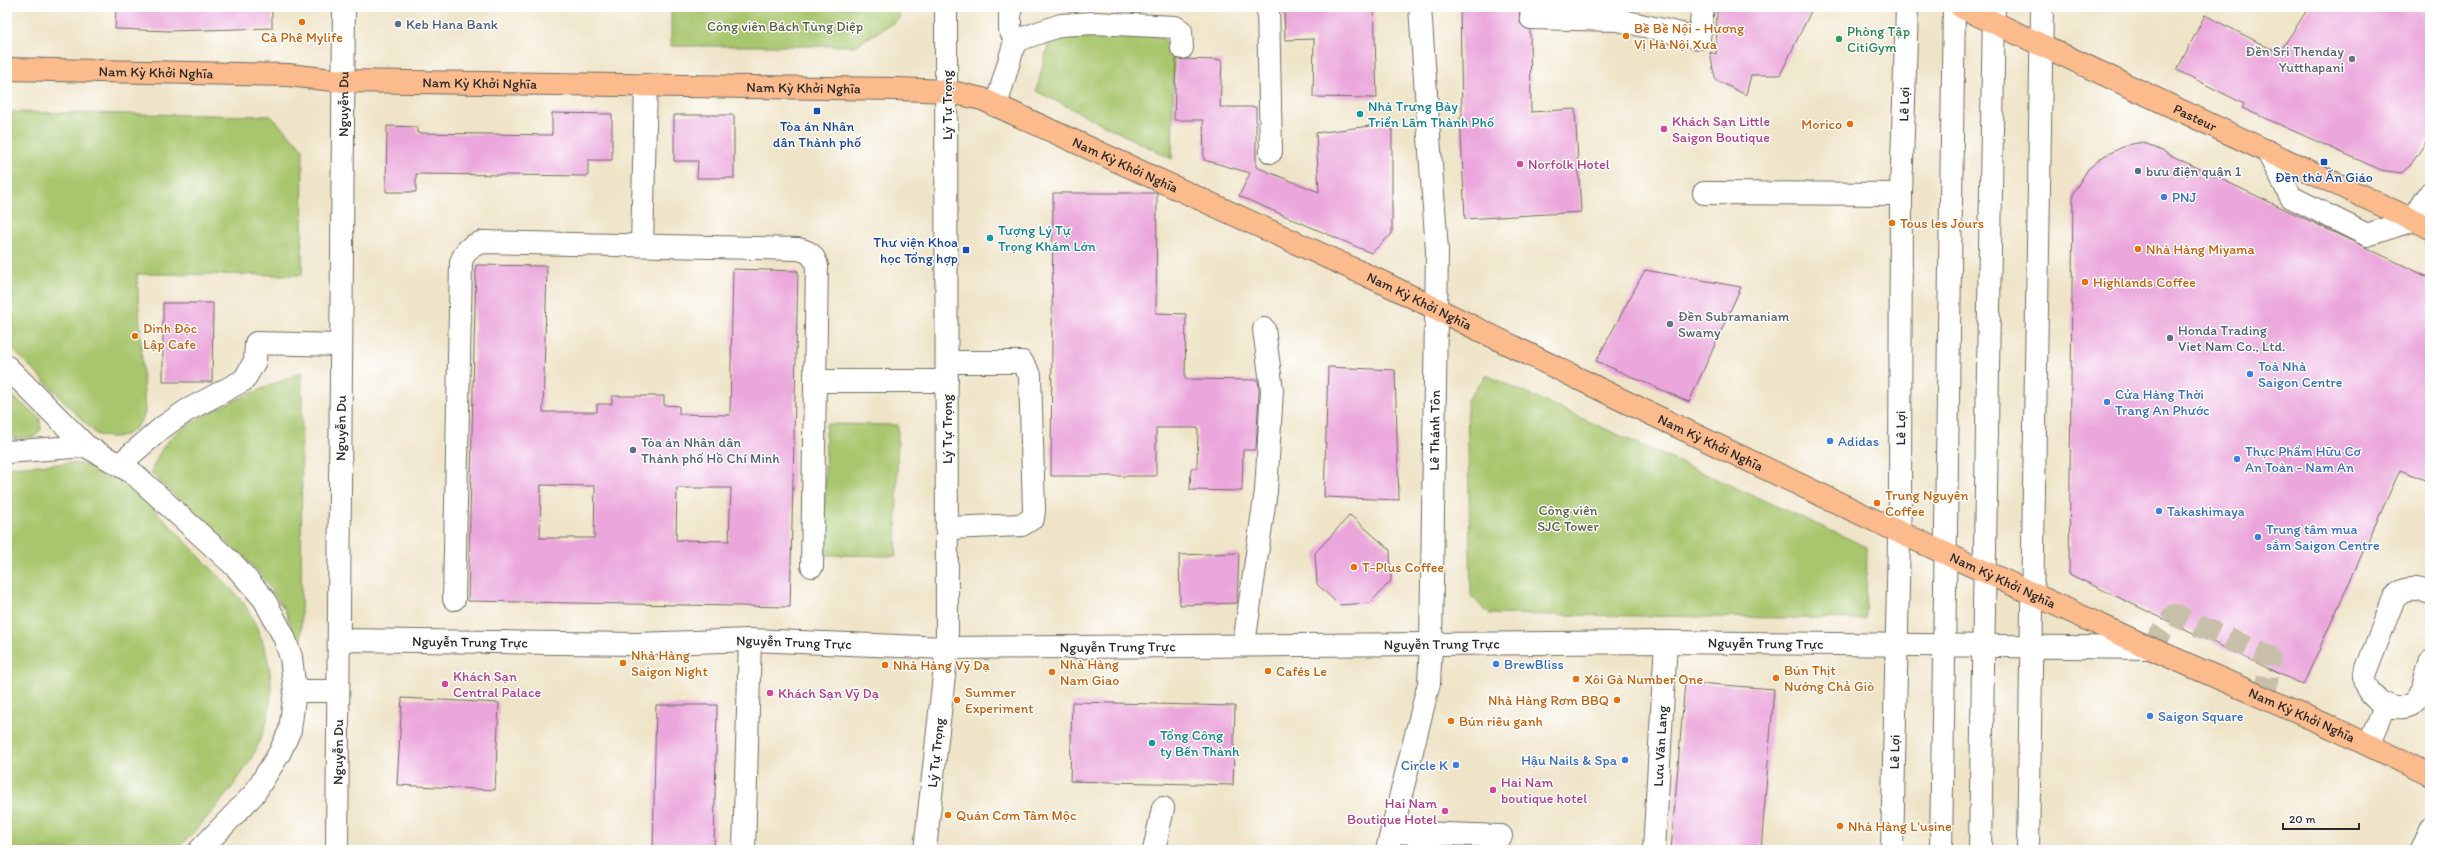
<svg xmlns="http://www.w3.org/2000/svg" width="2437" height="857" font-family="Itim,sans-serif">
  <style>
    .green { fill: #a8c66d; stroke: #6a784c }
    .building { fill: #eba7db; fill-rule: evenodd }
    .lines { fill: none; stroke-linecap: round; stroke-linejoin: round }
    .minor-tunnel { stroke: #c8bfa9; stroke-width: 22; stroke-dasharray: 22 11; stroke-linecap: butt }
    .minor-casing { stroke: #706c62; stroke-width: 24 }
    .major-casing { stroke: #706c62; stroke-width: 24 }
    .minor { stroke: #fff; stroke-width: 22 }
    .major { stroke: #fbbb8c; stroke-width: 22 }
    .food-dot { fill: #e8710a; stroke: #fff; stroke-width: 1.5 }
    .service-dot { fill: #5c6f8a; stroke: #fff; stroke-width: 1.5 }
    .leisure-dot { fill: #2e9e5b; stroke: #fff; stroke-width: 1.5 }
    .worship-dot { fill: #6b7280; stroke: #fff; stroke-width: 1.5 }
    .transit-dot { fill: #1a4fb4; stroke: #fff; stroke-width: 1.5 }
    .culture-dot { fill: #0f9aa8; stroke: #fff; stroke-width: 1.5 }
    .hotel-dot { fill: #d1479c; stroke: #fff; stroke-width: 1.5 }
    .shop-dot { fill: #3f7fe0; stroke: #fff; stroke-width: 1.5 }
    .labels { text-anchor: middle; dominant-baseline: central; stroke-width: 3; stroke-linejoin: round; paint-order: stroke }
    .service-label { font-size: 14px; fill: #4e5e75; stroke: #fff; text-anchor: start }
    .park-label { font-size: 14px; fill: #576142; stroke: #fff }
    .food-label { font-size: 14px; fill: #c56008; stroke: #fff; text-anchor: start }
    .leisure-label { font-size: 14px; fill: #27864d; stroke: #fff; text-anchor: start }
    .worship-label { font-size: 14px; fill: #5b616d; stroke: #fff; text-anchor: end }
    .street-label { font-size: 14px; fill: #2b2b2b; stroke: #fff }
    .culture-label { font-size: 14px; fill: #0d838f; stroke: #fff; text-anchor: start }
    .hotel-label { font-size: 14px; fill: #b23c85; stroke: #fff; text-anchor: start }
    .transit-label { font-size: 14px; fill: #164399; stroke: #fff }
    .shop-label { font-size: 14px; fill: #366cbe; stroke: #fff; text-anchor: start }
  </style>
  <rect width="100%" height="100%" fill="#fff"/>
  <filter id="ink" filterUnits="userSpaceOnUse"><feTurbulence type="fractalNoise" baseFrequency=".025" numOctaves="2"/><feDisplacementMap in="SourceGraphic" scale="8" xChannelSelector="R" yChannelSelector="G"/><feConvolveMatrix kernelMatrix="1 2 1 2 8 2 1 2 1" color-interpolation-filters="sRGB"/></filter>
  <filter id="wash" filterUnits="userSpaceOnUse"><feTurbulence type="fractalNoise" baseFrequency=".012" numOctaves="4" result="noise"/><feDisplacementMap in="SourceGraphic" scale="16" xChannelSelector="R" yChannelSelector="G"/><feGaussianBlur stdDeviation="0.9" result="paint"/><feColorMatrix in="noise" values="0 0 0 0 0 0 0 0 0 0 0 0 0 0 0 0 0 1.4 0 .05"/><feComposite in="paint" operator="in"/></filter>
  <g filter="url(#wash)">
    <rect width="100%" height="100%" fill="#efe4c8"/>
    <!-- green -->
    <g class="green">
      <polygon points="671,7 899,7 899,19 855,46 671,46"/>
      <polygon points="1061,32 1161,36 1174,52 1172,159 1036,91 1050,38"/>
      <path d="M7 112 271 116 303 149 302 275 137 274 145 413C136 435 118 442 96 434L7 343Z"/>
      <path d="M302 372 301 653 285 610 258 571 151 474C155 461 160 451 168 441 189 416 270 386 302 372Z"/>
      <polygon points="1486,375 1867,547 1866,619 1489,614 1471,596 1467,400"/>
      <polygon points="7,392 40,418 41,430 34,437 7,439"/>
      <polygon points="826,424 898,425 896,556 824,555"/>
      <path d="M72 463C98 466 118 474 138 492L243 602C308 706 249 776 176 850H7V467Z"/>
    </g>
    <g id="blocks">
      <!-- building -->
      <g class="building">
        <polygon points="116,7 272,7 272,28 170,31 115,29"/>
        <polygon points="1284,7 1374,7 1377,98 1313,97 1314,39 1285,40"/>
        <polygon points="1460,7 1519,7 1520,23 1530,30 1531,112 1575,109 1581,212 1465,219 1460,116 1462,116"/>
        <polygon points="1717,7 1813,7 1780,75 1751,75 1746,95 1716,80 1713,69 1710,52 1716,54"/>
        <polygon points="2309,7 2430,7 2430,136 2410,166 2401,173 2381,170 2242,108 2244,104 2177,70 2205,15 2279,53"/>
        <polygon points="1176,59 1222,60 1220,107 1256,107 1256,167 1319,192 1316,133 1392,123 1392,234 1371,253 1239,196 1250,173 1204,160 1203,120 1174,120"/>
        <polygon points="552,113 612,114 612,160 588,160 588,176 416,174 416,192 386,192 387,126 417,127 417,133 552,135"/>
        <polygon points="674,115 734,115 734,178 697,178 698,161 674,161"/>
        <polygon points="2143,142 2430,278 2430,482 2400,470 2303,685 2069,574 2073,193 2088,169 2104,156 2127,145"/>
        <polygon points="1053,193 1157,193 1156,313 1186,314 1185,379 1258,380 1259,390 1256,450 1243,450 1242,491 1190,490 1191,468 1197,468 1198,428 1156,428 1156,476 1051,476"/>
        <path d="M476 265 547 266 543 412H597V404H612V396H664V405L679 406V414L730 415 733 269 798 271 790 607 468 601ZM541 485 595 486 594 538H540ZM677 488H731L729 541 676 540Z"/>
        <polygon points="1645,270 1741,287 1689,402 1596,361"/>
        <polygon points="163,303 213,303 212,382 163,382"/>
        <polygon points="1328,367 1395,370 1399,500 1324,497"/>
        <polygon points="1350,515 1390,550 1391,581 1370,603 1339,605 1317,584 1315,553"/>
        <polygon points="1239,553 1237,603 1180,605 1179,555"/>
        <polygon points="1685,682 1774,689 1761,850 1671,850"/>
        <polygon points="402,698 499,703 495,790 397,785"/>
        <polygon points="1072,702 1235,706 1233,785 1070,781"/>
        <polygon points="656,705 717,705 714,850 653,850"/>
      </g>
    </g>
  </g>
  <g filter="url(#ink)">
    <use href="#blocks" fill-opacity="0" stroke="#706c62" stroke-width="1"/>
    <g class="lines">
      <!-- minor-tunnel -->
      <polyline class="minor-tunnel" points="2150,648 2174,615 2270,657 2265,699"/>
      <defs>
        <g id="minor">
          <polyline points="1010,7 1010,29 1015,41 1061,25 1094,23 1175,27 1181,31 1182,48"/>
          <polyline points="1268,7 1271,152"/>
          <polyline points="1532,7 1531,18 1618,20 1699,38 1703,7"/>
          <polyline points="996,106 1015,41"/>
          <polyline points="2267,151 2291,197 2367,235 2413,220 2430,193"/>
          <polyline points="1704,193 1901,194"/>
          <polyline points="642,245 646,85"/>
          <polyline points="947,362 1022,362 1030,375 1034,510 1033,518 1022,525 948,528"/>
          <polyline points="7,367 86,446 133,473 236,567 264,599 284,637 291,657 295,691 290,730 279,754 254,794 200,850"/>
          <polyline points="816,381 947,381"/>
          <polyline points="7,452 86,446"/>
          <polyline points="120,464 163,427 186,411 244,380 255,361 256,343 341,345"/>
          <path d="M2430 593C2416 587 2404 586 2394 598L2364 676C2363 700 2401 718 2416 700 2424 690 2426 673 2430 662"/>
          <path d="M454 599 461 262C466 249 470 246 483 242L798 249C809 251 814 255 817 266L812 566"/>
          <path id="s1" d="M339 640 637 644 750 640 947 648 1666 642 2150 648"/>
          <polyline points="1244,644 1266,491 1272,390 1264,329"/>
          <polyline points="295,691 338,691"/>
          <polyline points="2369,745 2386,704"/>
          <polyline points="1392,832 1501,836"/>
          <path id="s2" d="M337 850 344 7"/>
          <polyline points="744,850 750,640"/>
          <path id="s3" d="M925 850 947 648 946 7"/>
          <polyline points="1154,850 1163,808"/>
          <path id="s4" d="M1387 850 1429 683 1431 645 1437 251 1420 7"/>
          <path id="s5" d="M1654 850 1666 642"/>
          <path id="s6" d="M1892 850 1900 495 1901 194 1907 7"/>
          <polyline points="1941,850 1954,7"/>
          <polyline points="1980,850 1994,7"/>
          <polyline points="2028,850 2042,7"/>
          <polyline points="2421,850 2430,829"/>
        </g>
        <g id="major">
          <path id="s7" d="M1961 7 2430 228"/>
          <path id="s8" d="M7 69 288 75 343 81 897 89 947 91 982 99 1386 284 1624 401 1899 532 2150 648 2333 728 2430 775"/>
        </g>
      </defs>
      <!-- minor casing -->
      <use href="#minor" class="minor-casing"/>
      <!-- major casing -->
      <use href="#major" class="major-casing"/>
      <!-- minor -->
      <use href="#minor" class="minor"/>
      <!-- major -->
      <use href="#major" class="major"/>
    </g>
  </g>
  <!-- markers -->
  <g class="food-dot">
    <circle cx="302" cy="22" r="4"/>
    <circle cx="1626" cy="36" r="4"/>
    <circle cx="1850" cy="124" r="4"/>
    <circle cx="1892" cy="223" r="4"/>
    <circle cx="2138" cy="249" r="4"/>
    <circle cx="2085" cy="282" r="4"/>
    <circle cx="135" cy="336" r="4"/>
    <circle cx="1877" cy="503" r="4"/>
    <circle cx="1354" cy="567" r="4"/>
    <circle cx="623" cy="663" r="4"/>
    <circle cx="885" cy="665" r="4"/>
    <circle cx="1268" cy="671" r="4"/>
    <circle cx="1052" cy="672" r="4"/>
    <circle cx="1776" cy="678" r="4"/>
    <circle cx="1576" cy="679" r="4"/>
    <circle cx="957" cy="700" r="4"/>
    <circle cx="1617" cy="700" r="4"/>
    <circle cx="1451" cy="721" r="4"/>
    <circle cx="948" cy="815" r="4"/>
    <circle cx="1840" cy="826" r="4"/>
  </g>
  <g class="service-dot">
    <circle cx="398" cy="24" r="4"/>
    <circle cx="2138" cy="171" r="4"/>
    <circle cx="2170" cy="338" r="4"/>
    <circle cx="633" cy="450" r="4"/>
  </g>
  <circle class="leisure-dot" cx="1839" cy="39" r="4"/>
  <g class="worship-dot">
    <circle cx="2352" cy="59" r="4"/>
    <circle cx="1670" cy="324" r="4"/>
  </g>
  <g class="transit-dot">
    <rect x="813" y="107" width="8" height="8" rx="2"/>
    <rect x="2320" y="158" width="8" height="8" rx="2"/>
    <rect x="962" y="246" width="8" height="8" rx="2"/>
  </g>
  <g class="culture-dot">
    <circle cx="1360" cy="114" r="4"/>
    <circle cx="990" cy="238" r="4"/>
    <circle cx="1152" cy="743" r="4"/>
  </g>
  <g class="hotel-dot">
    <circle cx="1664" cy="129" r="4"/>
    <circle cx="1520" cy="164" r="4"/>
    <circle cx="445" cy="684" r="4"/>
    <circle cx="770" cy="693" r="4"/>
    <circle cx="1493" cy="790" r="4"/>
    <circle cx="1445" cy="811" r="4"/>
  </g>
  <g class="shop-dot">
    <circle cx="2164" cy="197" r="4"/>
    <circle cx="2250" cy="374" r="4"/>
    <circle cx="2107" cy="402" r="4"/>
    <circle cx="1830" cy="441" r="4"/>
    <circle cx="2237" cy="459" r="4"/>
    <circle cx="2159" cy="511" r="4"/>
    <circle cx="2258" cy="537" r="4"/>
    <circle cx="1496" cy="664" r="4"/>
    <circle cx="2150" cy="716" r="4"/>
    <circle cx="1625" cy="760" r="4"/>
    <circle cx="1456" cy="765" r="4"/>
  </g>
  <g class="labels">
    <!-- service labels -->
    <g class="service-label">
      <text x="406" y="24">Keb Hana Bank</text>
      <text x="2146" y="171">bưu điện quận 1</text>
      <text x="2178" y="330">Honda Trading<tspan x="2178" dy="16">Viet Nam Co., Ltd.</tspan></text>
      <text x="641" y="442">Tòa án Nhân dân<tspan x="641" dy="16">Thành phố Hồ Chí Minh</tspan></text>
    </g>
    <!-- park labels -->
    <g class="park-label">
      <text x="785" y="26">Công viên Bách Tùng Diệp</text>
      <text x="1568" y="510">Công viên<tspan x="1568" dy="16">SJC Tower</tspan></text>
    </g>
    <!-- food labels -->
    <g class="food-label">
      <text x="1634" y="28">Bề Bề Nội - Hương<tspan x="1634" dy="16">Vị Hà Nội Xưa</tspan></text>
      <text x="302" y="37" text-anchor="middle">Cà Phê Mylife</text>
      <text x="1842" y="124" text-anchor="end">Morico</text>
      <text x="1900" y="223">Tous les Jours</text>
      <text x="2146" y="249">Nhà Hàng Miyama</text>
      <text x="2093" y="282">Highlands Coffee</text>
      <text x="143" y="328">Dinh Độc<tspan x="143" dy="16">Lập Cafe</tspan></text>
      <text x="1885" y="495">Trung Nguyên<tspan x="1885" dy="16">Coffee</tspan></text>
      <text x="1362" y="567">T-Plus Coffee</text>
      <text x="631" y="655">Nhà Hàng<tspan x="631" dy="16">Saigon Night</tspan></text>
      <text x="1060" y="664">Nhà Hàng<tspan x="1060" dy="16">Nam Giao</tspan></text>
      <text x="893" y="665">Nhà Hàng Vỹ Dạ</text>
      <text x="1784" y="670">Bún Thịt<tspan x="1784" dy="16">Nướng Chả Giò</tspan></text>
      <text x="1276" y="671">Cafés Le</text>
      <text x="1584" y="679">Xôi Gà Number One</text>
      <text x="965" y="692">Summer<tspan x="965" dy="16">Experiment</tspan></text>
      <text x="1609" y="700" text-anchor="end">Nhà Hàng Rơm BBQ</text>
      <text x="1459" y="721">Bún riêu ganh</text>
      <text x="956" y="815">Quán Cơm Tâm Mộc</text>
      <text x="1848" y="826">Nhà Hàng L'usine</text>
    </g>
    <!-- leisure labels -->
    <g class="leisure-label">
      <text x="1847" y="31">Phòng Tập<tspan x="1847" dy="16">CitiGym</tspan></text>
    </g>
    <!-- worship labels -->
    <g class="worship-label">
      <text x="2344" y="51">Đền Sri Thenday<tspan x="2344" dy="16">Yutthapani</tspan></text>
      <text x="1678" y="316" text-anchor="start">Đền Subramaniam<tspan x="1678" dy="16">Swamy</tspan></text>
    </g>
    <!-- street labels -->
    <g class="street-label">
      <text stroke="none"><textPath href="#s8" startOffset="149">Nam Kỳ Khởi Nghĩa</textPath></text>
      <text stroke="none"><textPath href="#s8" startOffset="473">Nam Kỳ Khởi Nghĩa</textPath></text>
      <text stroke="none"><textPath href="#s8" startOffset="797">Nam Kỳ Khởi Nghĩa</textPath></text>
      <text stroke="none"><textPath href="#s2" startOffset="746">Nguyễn Du</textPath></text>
      <text transform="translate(947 105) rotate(-90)">Lý Tự Trọng</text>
      <text stroke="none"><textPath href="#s6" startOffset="746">Lê Lợi</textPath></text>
      <text stroke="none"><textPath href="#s7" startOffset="259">Pasteur</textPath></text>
      <text stroke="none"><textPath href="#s8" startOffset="1134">Nam Kỳ Khởi Nghĩa</textPath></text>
      <text stroke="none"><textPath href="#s8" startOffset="1458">Nam Kỳ Khởi Nghĩa</textPath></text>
      <text stroke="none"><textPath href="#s2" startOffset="422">Nguyễn Du</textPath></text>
      <text stroke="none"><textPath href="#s6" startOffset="422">Lê Lợi</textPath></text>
      <text transform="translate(947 429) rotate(-90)">Lý Tự Trọng</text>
      <text stroke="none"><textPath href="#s4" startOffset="425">Lê Thánh Tôn</textPath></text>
      <text stroke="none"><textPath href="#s8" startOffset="1782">Nam Kỳ Khởi Nghĩa</textPath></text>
      <text stroke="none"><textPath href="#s8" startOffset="2105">Nam Kỳ Khởi Nghĩa</textPath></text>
      <text stroke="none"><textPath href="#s1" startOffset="131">Nguyễn Trung Trực</textPath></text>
      <text stroke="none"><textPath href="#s1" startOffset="455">Nguyễn Trung Trực</textPath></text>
      <text stroke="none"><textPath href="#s1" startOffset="1427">Nguyễn Trung Trực</textPath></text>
      <text stroke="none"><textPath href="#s1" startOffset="1103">Nguyễn Trung Trực</textPath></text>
      <text stroke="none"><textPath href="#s1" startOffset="779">Nguyễn Trung Trực</textPath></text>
      <text stroke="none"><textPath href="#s8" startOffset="2433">Nam Kỳ Khởi Nghĩa</textPath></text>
      <text stroke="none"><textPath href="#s5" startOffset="104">Lưu Văn Lang</textPath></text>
      <text stroke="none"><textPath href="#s2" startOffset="98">Nguyễn Du</textPath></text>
      <text stroke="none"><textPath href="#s3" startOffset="98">Lý Tự Trọng</textPath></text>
      <text stroke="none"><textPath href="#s6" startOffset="98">Lê Lợi</textPath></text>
    </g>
    <!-- culture labels -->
    <g class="culture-label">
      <text x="1368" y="106">Nhà Trưng Bày<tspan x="1368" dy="16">Triển Lãm Thành Phố</tspan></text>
      <text x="998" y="230">Tượng Lý Tự<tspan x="998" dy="16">Trọng Khám Lớn</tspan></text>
      <text x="1160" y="735">Tổng Công<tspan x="1160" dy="16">ty Bến Thành</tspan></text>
    </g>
    <!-- hotel labels -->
    <g class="hotel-label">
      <text x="1672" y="121">Khách Sạn Little<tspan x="1672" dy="16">Saigon Boutique</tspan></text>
      <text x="1528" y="164">Norfolk Hotel</text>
      <text x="453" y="676">Khách Sạn<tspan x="453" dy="16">Central Palace</tspan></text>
      <text x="778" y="693">Khách Sạn Vỹ Dạ</text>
      <text x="1501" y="782">Hai Nam<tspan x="1501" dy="16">boutique hotel</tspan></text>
      <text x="1437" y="803" text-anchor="end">Hai Nam<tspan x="1437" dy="16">Boutique Hotel</tspan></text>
    </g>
    <!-- transit labels -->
    <g class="transit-label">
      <text x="817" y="126">Tòa án Nhân<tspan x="817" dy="16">dân Thành phố</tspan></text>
      <text x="2324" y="177">Đền thờ Ấn Giáo</text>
      <text x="958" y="242" text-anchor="end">Thư viện Khoa<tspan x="958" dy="16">học Tổng hợp</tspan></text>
    </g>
    <!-- shop labels -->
    <g class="shop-label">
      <text x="2172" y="197">PNJ</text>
      <text x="2258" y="366">Toà Nhà<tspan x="2258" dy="16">Saigon Centre</tspan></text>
      <text x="2115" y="394">Cửa Hàng Thời<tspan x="2115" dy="16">Trang An Phước</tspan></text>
      <text x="1838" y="441">Adidas</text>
      <text x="2245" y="451">Thực Phẩm Hữu Cơ<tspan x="2245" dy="16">An Toàn - Nam An</tspan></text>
      <text x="2167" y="511">Takashimaya</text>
      <text x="2266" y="529">Trung tâm mua<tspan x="2266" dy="16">sắm Saigon Centre</tspan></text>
      <text x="1504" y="664">BrewBliss</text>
      <text x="2158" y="716">Saigon Square</text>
      <text x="1617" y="760" text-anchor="end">Hậu Nails &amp; Spa</text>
      <text x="1448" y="765" text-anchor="end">Circle K</text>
    </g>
  </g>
  <!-- margin -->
  <rect width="2437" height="857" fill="none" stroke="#fff" stroke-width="24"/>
  <!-- scale -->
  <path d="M2283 823v6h76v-6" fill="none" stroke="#2b2b2b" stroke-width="2"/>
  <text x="2289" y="823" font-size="12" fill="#2b2b2b" stroke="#ffffff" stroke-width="3" paint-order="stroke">20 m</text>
</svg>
